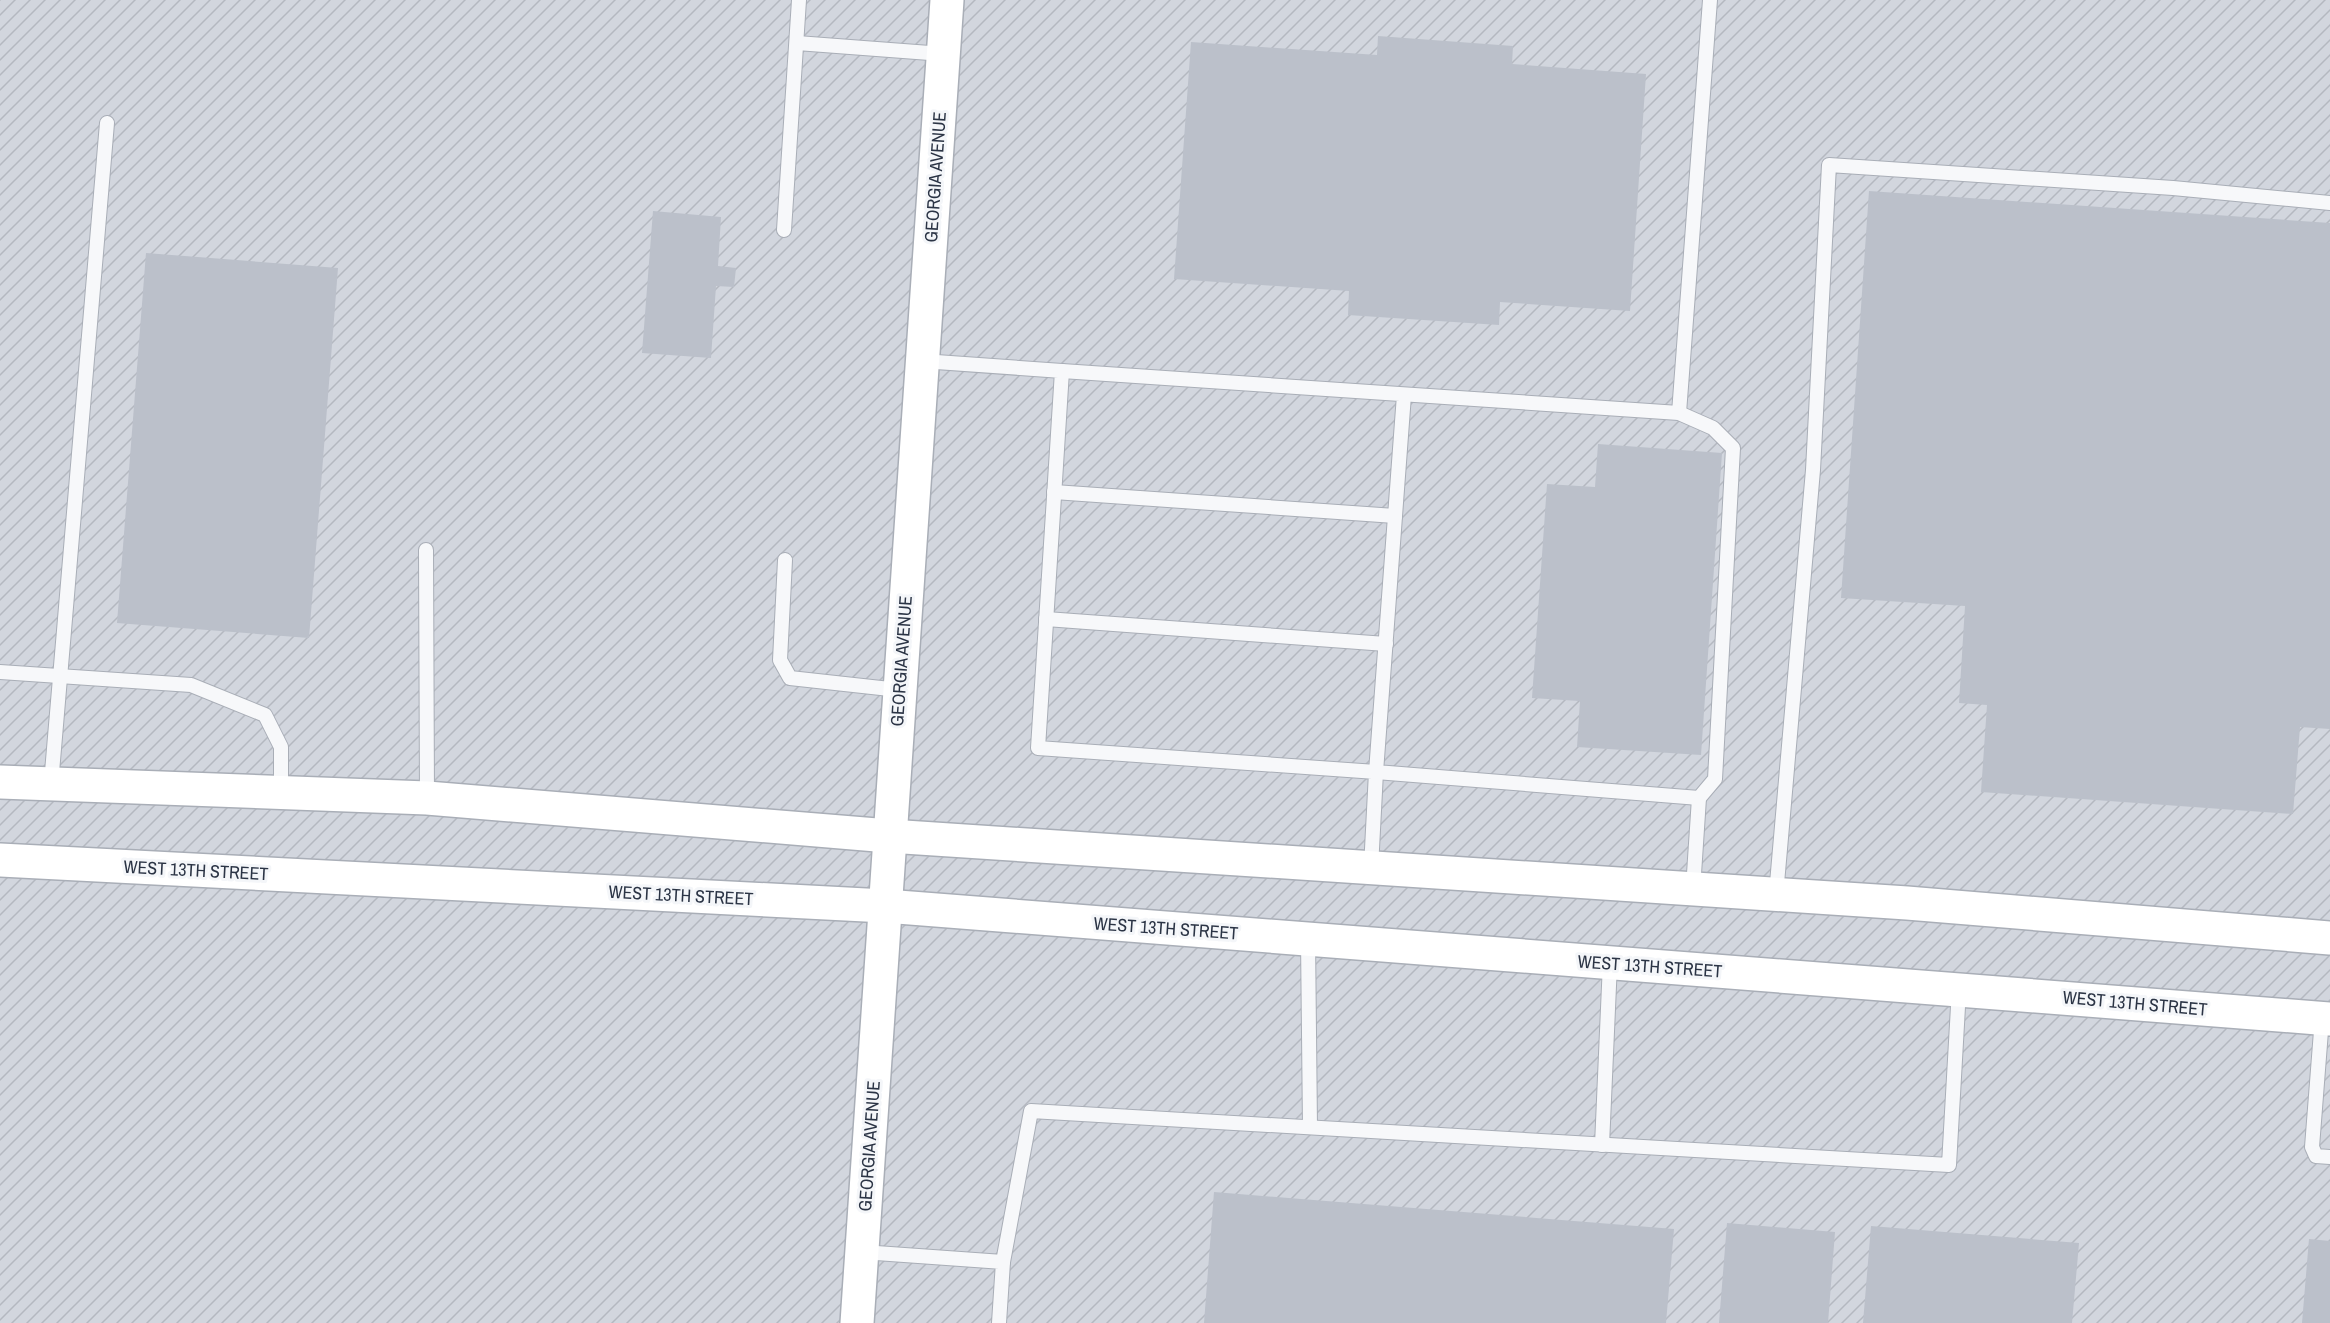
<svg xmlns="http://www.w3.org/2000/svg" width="2330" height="1323" font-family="'Archivo Narrow',sans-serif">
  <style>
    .industrial { fill: url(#industrial-furrows) }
    .building { fill: #bbc0ca }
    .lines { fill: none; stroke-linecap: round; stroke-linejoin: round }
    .lane-casing { stroke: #a9aeb7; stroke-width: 16 }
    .secondary-casing { stroke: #a9aeb7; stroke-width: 36 }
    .lane { stroke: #f7f8fa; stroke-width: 14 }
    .secondary { stroke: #fff; stroke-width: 33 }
    .labels { text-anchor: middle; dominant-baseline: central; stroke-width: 6; stroke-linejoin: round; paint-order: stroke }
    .street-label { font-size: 18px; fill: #2b3445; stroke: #f4f6f9 }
  </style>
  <defs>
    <pattern id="industrial-furrows" width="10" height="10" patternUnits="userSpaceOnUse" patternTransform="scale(1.5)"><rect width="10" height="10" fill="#d2d6de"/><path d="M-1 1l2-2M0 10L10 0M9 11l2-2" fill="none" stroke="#b4b8c0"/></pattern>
  </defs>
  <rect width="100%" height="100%" fill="#e4e7ec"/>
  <!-- industrial -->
  <rect class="industrial" x="0" y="0" width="2330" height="1323"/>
  <!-- building -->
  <g class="building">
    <polygon points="1378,36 1513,46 1512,64 1646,74 1630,311 1500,302 1499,325 1348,315 1349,291 1174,279 1191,42 1377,55"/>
    <polygon points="1869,191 2330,223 2330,729 2300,727 2293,814 1981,792 1987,705 1959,703 1965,606 1841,598"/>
    <polygon points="653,211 721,217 718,266 736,268 734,287 716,286 711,358 642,353"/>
    <polygon points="146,253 338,268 309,638 117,623"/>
    <polygon points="1598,444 1722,453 1701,755 1577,747 1580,701 1532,698 1547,484 1595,487"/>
    <polygon points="1214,1192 1674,1229 1666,1323 1204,1323"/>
    <polygon points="1727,1223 1835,1232 1828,1323 1719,1323"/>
    <polygon points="1871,1226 2079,1243 2072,1323 1863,1323"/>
    <polygon points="2309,1239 2330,1241 2330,1323 2302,1323"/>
  </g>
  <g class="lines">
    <defs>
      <g id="lane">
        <polyline points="797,43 943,54"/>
        <polyline points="784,230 799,0"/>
        <polyline points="922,361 1062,371 1038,748 1376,772 1371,868"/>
        <polyline points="1062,371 1679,413 1713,428 1733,448 1715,779 1699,798 1376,772 1404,395"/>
        <polyline points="1679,413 1710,0"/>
        <polyline points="1054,492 1395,516"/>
        <polyline points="426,550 427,798"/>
        <polyline points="785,560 780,660 790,678 899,690"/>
        <polyline points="1046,619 1386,644"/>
        <polyline points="0,672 191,685 265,715 281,747 281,793"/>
        <polyline points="51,784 107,123"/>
        <polyline points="1693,889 1699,798"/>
        <polyline points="1776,895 1813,470 1829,165 2173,188 2330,203"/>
        <polyline points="1308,939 1310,1127"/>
        <polyline points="2322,1018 2312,1147 2316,1156 2330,1157"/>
        <polyline points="1602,1145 1610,963"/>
        <polyline points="862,1252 1003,1262 999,1323"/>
        <polyline points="1003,1262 1031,1111 1949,1165 1959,989"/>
      </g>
      <g id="secondary">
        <polyline points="0,782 427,798 889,836 1907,903 2330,938"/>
        <polyline points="0,860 885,906 2330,1019"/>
        <polyline points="857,1323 947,0"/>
      </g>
    </defs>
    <!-- lane casing -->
    <use href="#lane" class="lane-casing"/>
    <!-- secondary casing -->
    <use href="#secondary" class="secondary-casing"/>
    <!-- lane -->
    <use href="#lane" class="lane"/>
    <!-- secondary -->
    <use href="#secondary" class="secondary"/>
  </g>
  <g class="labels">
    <!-- street labels -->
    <g class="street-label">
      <text transform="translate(935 177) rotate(-86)">GEORGIA AVENUE</text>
      <text transform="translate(901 661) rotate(-86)">GEORGIA AVENUE</text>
      <text transform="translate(196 870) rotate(3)">WEST 13TH STREET</text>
      <text transform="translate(681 895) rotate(3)">WEST 13TH STREET</text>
      <text transform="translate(1166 928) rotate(4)">WEST 13TH STREET</text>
      <text transform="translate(1650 966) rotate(4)">WEST 13TH STREET</text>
      <text transform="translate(2135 1003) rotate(5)">WEST 13TH STREET</text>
      <text transform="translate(869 1146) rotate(-86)">GEORGIA AVENUE</text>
    </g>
  </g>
</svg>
